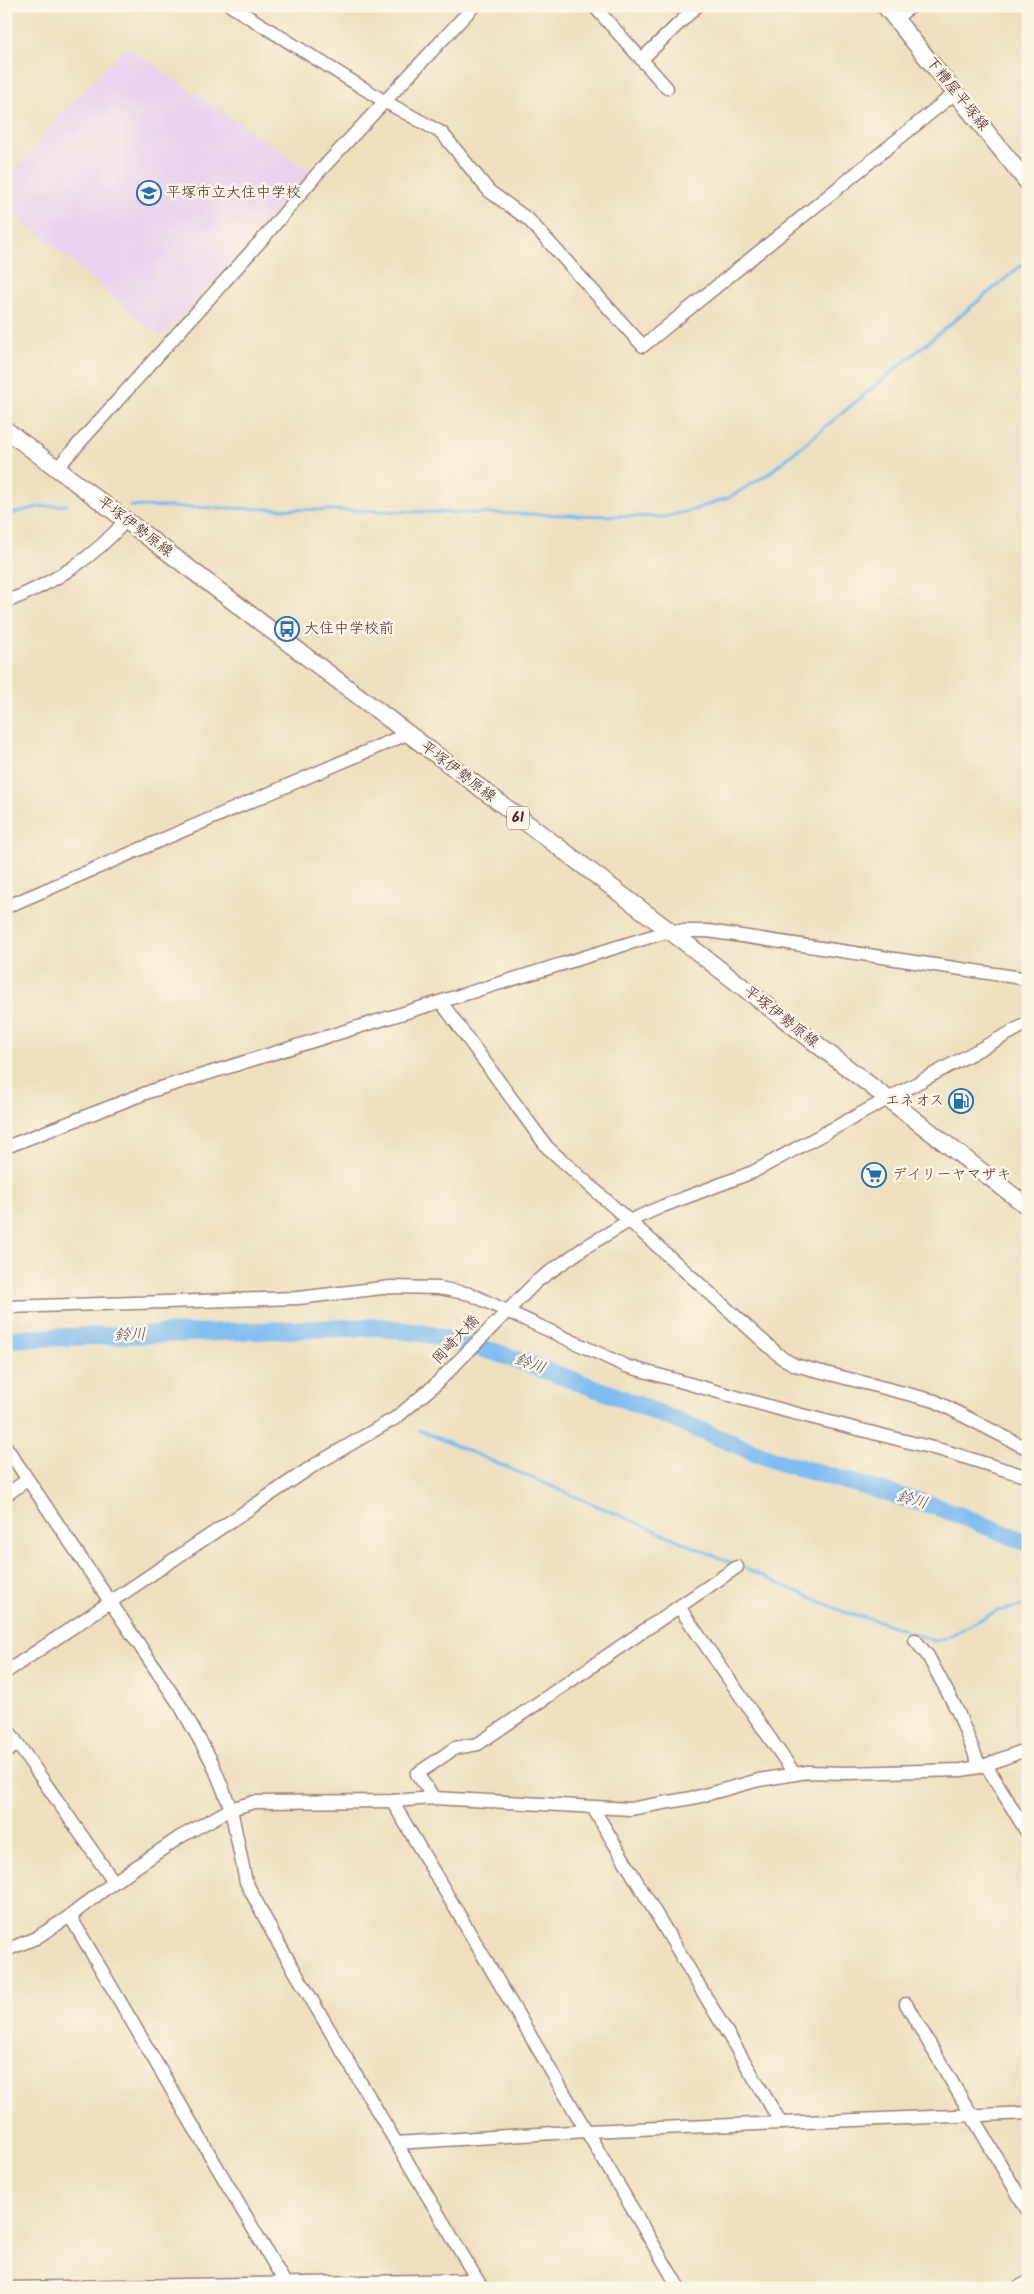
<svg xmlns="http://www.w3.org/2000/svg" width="1034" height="2294" font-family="Kalam,'Klee One',sans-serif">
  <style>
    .built { fill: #e9d2ee }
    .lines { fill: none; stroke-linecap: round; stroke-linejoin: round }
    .stream { stroke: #7ebcf1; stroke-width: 3 }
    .river { stroke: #7ebcf1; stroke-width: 18 }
    .minor-casing { stroke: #9c8075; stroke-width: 15 }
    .major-casing { stroke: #9c8075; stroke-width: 19 }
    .minor { stroke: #fff; stroke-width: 12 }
    .major { stroke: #fff; stroke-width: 16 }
    .labels { text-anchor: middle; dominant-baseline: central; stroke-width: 5; stroke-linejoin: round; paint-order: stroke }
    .shield { fill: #fcf5e5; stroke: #7f5f63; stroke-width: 1 }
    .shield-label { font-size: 14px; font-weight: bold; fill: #4a1f2b }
    .street-label { font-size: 15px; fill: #4a1f2b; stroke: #fcf5e5 }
    .poi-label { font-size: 15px; fill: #4a1f2b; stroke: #fcf5e5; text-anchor: start }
    .water-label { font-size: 16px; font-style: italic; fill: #5a4e66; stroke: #fcf5e5 }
  </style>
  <rect width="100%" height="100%" fill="#fcf5e5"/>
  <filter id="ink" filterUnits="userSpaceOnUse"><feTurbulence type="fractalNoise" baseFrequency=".02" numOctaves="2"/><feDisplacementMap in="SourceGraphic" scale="10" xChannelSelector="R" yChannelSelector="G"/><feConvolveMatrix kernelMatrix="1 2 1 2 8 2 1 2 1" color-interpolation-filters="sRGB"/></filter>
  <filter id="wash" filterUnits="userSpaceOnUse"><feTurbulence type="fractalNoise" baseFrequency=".0096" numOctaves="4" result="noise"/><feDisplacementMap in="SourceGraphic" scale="20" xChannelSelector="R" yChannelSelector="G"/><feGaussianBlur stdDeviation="1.12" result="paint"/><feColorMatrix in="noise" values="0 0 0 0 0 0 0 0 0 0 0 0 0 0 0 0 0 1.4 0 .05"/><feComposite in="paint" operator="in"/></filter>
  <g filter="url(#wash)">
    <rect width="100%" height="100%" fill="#ede0bf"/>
    <!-- built -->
    <polygon class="built" points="125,49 130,49 309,171 309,175 164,336 160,336 6,206 6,181 68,106"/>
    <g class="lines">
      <!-- stream -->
      <g class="stream">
        <polyline points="130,506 665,517 696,509 730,497 768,474 1028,260"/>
        <polyline points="6,515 38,507 67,505"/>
        <polyline points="419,1430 734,1564"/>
        <polyline points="740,1566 844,1612 882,1622 934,1641 945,1638 997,1611 1028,1605"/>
      </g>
      <!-- river -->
      <polyline class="river" points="6,1339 378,1327 427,1334 495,1352 611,1394 779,1462 941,1508 1028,1543"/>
    </g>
  </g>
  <g filter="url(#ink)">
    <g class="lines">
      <defs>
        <g id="minor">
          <polyline points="231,6 384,101 442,133 489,191 529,220 643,346 955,93"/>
          <polyline points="594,6 667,88"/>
          <polyline points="895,18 912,6"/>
          <polyline points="642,59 697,6"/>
          <polyline points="56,469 266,235 317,174 474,6"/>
          <path d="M6 602C53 583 93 559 126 520"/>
          <polyline points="6,907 407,734"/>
          <polyline points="441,1002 547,1147 782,1358 795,1365 935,1401 1028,1449"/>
          <polyline points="6,1147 151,1091 669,931 708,931 1028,979"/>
          <polyline points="6,1307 298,1298 391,1287 439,1288 470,1294 626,1366 786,1411 945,1451 1028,1477"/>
          <polyline points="6,1447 181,1707 212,1762 231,1809 246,1882 277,1941 482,2288"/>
          <polyline points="6,1495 27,1480"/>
          <polyline points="679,1607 794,1773"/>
          <polyline points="915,1640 928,1656 957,1710 980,1767"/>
          <polyline points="6,1672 313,1466 397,1417 436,1384 537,1281 587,1246 629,1221 663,1206 753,1172 1028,1023"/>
          <polyline points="6,1727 114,1882 180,1837 231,1809 254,1802 392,1801 434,1798 630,1809 697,1797 759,1780 807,1772 846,1773 961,1770 980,1767 1028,1749"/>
          <polyline points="6,1752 18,1744"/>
          <polyline points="986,1765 1028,1834"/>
          <polyline points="434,1798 417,1774 455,1748 478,1744 737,1567"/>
          <polyline points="392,1801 679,2288"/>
          <polyline points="593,1808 781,2123"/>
          <polyline points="70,1916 288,2288"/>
          <polyline points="6,1950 36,1938 70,1916 114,1882"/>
          <polyline points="906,2004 1028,2211"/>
          <polyline points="396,2143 587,2131 1028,2113"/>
          <polyline points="7,2288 477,2280"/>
          <polyline points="1017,2288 1028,2282"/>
        </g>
        <g id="major">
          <polyline points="885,6 1028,183"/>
          <polyline points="6,430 683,941 1028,1207"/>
        </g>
      </defs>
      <!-- minor casing -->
      <use href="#minor" class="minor-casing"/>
      <!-- major casing -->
      <use href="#major" class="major-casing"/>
      <!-- minor -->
      <use href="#minor" class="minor"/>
      <!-- major -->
      <use href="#major" class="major"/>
    </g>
  </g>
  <!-- icons -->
  <defs>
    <symbol id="school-ring" viewBox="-11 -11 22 22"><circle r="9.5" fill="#fcf5e5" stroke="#1f6fb2" stroke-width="1.5"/><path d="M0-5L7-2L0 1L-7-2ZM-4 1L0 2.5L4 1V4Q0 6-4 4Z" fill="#1f6fb2"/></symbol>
    <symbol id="bus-ring" viewBox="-11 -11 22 22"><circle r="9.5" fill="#fcf5e5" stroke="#1f6fb2" stroke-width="1.5"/><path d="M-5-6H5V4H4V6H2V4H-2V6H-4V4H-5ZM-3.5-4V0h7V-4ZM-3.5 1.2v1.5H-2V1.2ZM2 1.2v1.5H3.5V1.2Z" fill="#1f6fb2"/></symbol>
    <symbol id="fuel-ring" viewBox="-11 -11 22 22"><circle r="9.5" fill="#fcf5e5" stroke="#1f6fb2" stroke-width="1.5"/><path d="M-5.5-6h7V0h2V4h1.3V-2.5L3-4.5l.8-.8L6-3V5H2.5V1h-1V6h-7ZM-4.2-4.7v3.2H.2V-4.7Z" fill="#1f6fb2"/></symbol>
    <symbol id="supermarket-ring" viewBox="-11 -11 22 22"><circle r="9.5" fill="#fcf5e5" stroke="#1f6fb2" stroke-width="1.5"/><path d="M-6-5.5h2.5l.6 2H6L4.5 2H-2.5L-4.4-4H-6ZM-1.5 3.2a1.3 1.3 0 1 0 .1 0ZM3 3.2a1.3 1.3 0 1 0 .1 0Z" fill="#1f6fb2"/></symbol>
  </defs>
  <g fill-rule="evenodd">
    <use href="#school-ring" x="135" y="179" width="28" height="28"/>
    <use href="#bus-ring" x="273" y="615" width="28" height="28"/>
    <use href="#fuel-ring" x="947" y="1087" width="28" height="28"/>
    <use href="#supermarket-ring" x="860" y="1161" width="28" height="28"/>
  </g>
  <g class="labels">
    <!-- shield labels -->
    <rect class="shield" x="507" y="806.5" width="22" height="23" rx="4"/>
    <g class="shield-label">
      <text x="518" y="818">61</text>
    </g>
    <!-- street labels -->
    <g class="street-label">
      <text transform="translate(957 94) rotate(51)">下糟屋平塚線</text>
      <text transform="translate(135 527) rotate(37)">平塚伊勢原線</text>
      <text transform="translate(458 772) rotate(37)">平塚伊勢原線</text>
      <text transform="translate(781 1017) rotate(38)">平塚伊勢原線</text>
      <text transform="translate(456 1340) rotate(-47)">岡崎大橋</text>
    </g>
    <!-- poi labels -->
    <g class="poi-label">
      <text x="166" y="193">平塚市立大住中学校</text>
      <text x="304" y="629">大住中学校前</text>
      <text x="944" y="1101" text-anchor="end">エネオス</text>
      <text x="892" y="1175">デイリーヤマザキ</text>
    </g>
    <!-- water labels -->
    <g class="water-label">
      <text transform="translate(130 1335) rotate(-2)">鈴川</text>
      <text transform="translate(530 1364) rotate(20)">鈴川</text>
      <text transform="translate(912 1500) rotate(16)">鈴川</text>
    </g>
  </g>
  <!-- margin -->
  <rect width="1034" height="2294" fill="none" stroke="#fcf5e5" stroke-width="25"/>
</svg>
